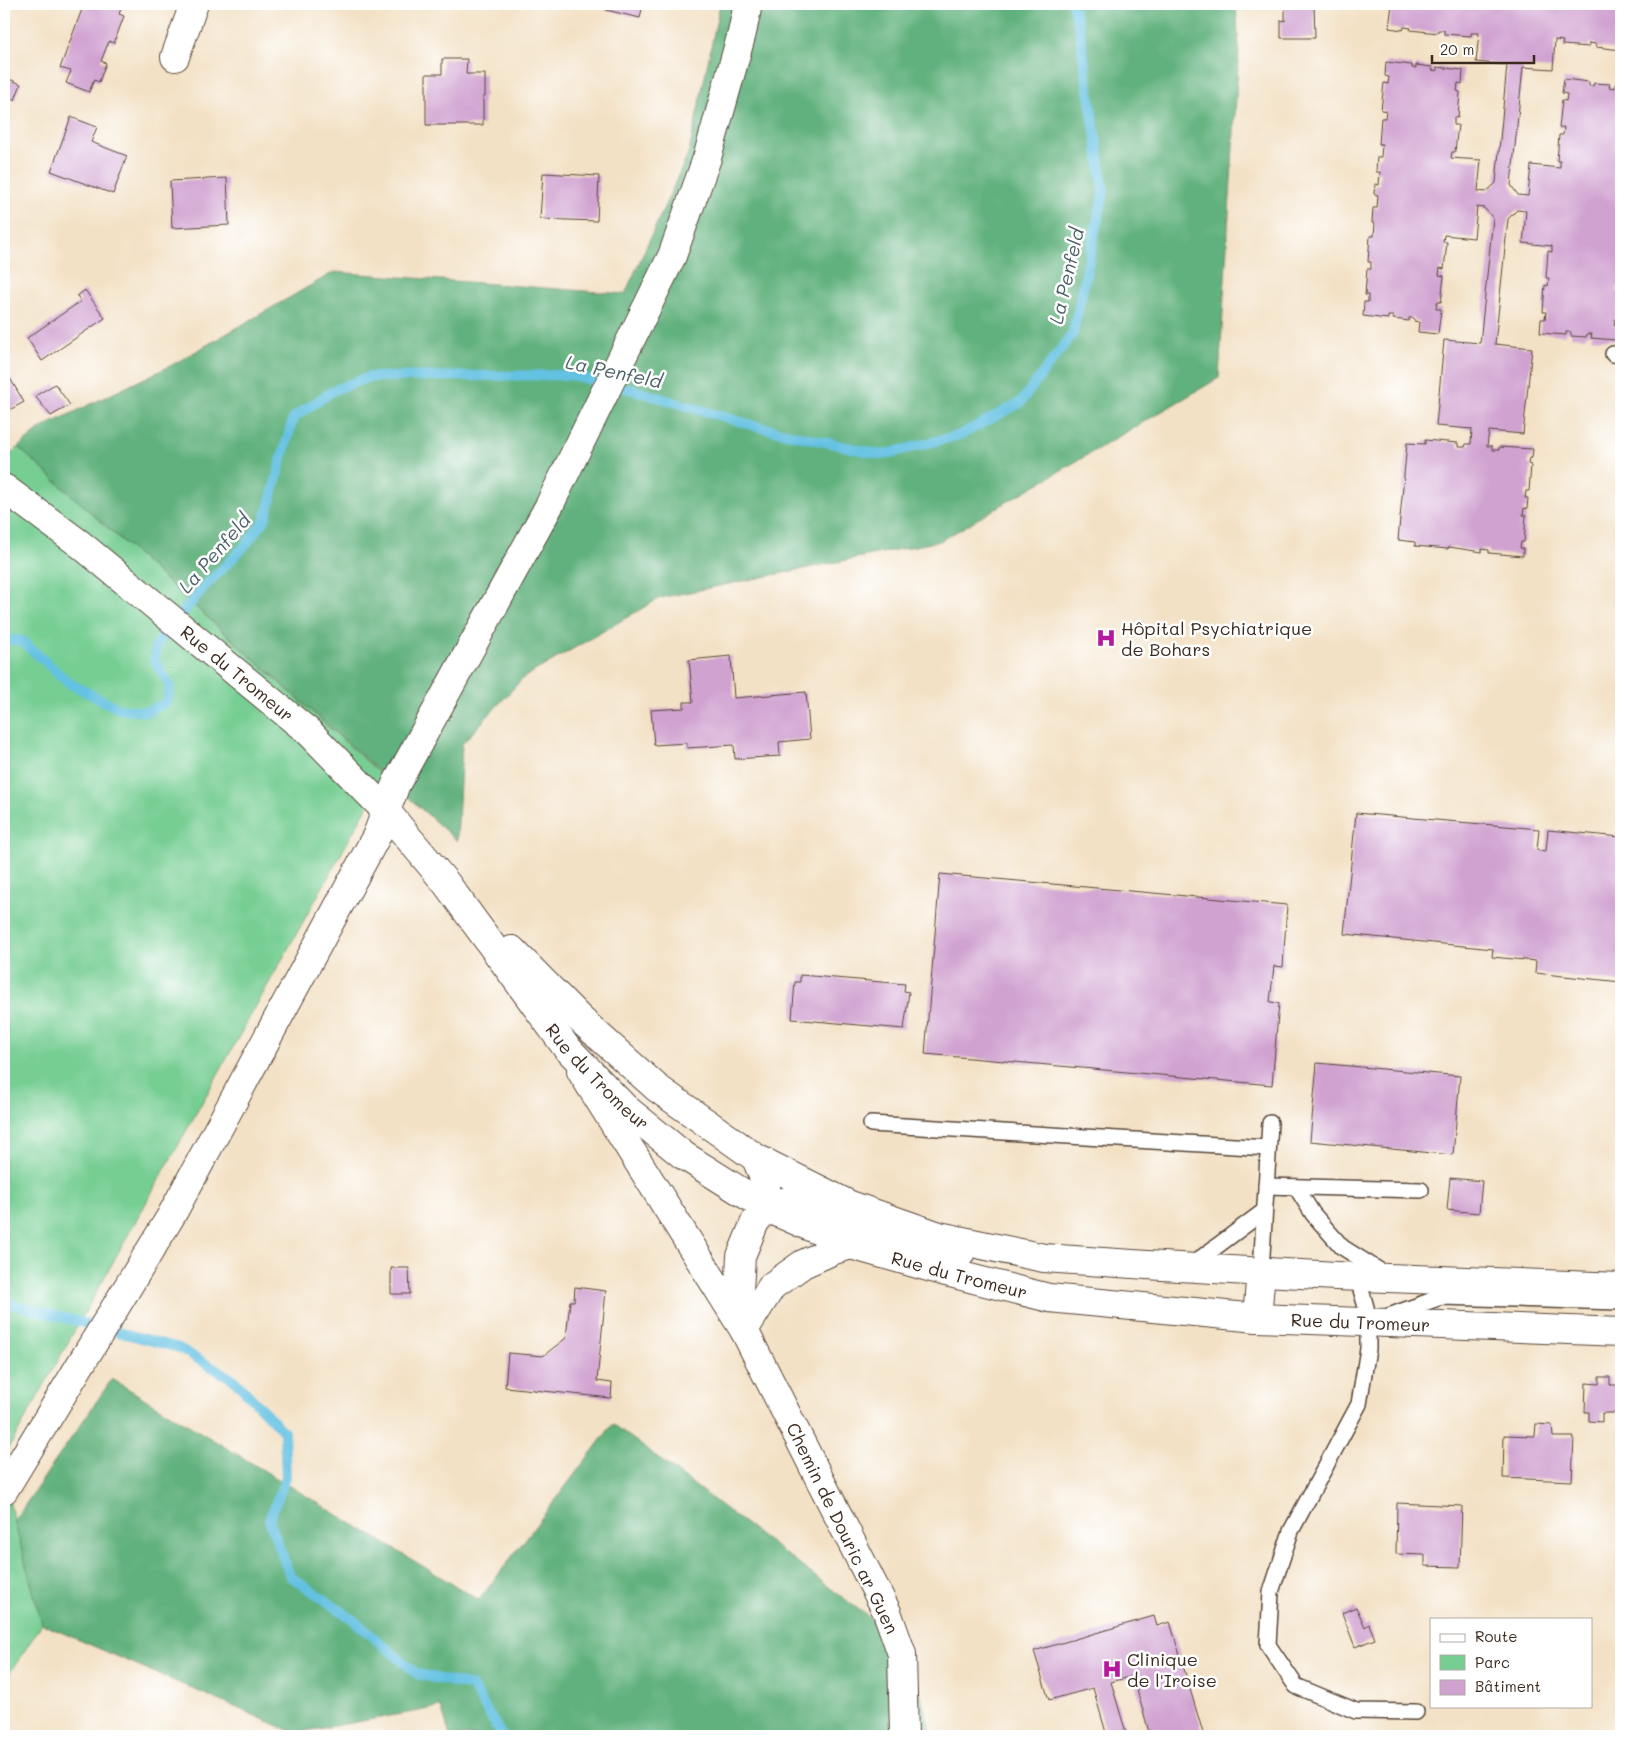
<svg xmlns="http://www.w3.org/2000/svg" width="1625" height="1740" font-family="Mali,sans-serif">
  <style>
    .green { fill: #76ce93; stroke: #587c58 }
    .forest { fill: #60b17d; stroke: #4e6e4e }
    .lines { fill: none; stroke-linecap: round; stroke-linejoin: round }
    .stream { stroke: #64c1e2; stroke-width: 10 }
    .building { fill: #d0a2d0 }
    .service-casing { stroke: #574537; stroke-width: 18 }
    .minor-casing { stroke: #574537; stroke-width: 30 }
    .secondary-casing { stroke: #574537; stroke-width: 30 }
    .service { stroke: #fff; stroke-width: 15 }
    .minor { stroke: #fff; stroke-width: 28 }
    .secondary { stroke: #fff; stroke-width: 28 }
    .labels { text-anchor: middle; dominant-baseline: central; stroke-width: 5; stroke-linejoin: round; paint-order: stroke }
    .poi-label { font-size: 18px; fill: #3b2a1e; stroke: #fff; text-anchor: start }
    .street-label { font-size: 18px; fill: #3b2a1e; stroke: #fff }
    .water-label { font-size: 19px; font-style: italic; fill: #495f63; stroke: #fff }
  </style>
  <rect width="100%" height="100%" fill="#fff"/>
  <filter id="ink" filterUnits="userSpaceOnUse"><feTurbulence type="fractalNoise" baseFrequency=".02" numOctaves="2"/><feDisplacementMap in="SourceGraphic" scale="10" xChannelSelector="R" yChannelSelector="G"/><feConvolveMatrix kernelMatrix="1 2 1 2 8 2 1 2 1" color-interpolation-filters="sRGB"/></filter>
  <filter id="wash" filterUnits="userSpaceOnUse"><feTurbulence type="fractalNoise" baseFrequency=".0096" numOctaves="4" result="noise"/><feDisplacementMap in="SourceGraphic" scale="20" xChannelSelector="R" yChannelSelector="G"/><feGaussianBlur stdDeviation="1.12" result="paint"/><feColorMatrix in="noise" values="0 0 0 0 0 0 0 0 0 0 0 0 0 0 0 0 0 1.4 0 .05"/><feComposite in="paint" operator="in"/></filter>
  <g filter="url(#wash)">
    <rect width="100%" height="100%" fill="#f3e1c5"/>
    <!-- green -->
    <g class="green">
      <polygon points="18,447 384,777 4,1457 4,462"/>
      <polygon points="4,1482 42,1624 4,1682"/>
    </g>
    <!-- forest -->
    <g class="forest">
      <polygon points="720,4 1236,4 1239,48 1219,378 940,541 660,598 523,678 462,744 457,841 18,447 43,427 172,365 334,272 625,294 689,152"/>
      <polygon points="112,1379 479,1600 613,1424 907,1646 932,1736 450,1736 441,1707 295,1733 42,1624 14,1521"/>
    </g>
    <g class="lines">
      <!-- stream -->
      <g class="stream">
        <polyline points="4,639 22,641 69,683 119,709 146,712 167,702 170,686 155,661 156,645 204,587 243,548 265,520 293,418 334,390 369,377 571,375 633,390 755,426 882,455 960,435 1020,403 1073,333 1104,191 1079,27 1072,4"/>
        <polyline points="4,1302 179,1348 234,1380 284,1432 286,1477 269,1520 290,1576 351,1618 417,1674 472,1686 502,1736"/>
      </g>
    </g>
    <g id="blocks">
      <!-- building -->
      <g class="building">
        <polygon points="84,4 117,4 122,6 119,14 124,16 114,43 109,41 101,61 106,63 99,82 94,80 89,92 66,83 71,71 60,68"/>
        <polygon points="608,4 643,4 640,18 606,10"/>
        <polygon points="1285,4 1314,4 1315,38 1281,38 1281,20 1285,21"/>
        <polygon points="1392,4 1621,4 1621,50 1596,47 1596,44 1589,43 1589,47 1562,45 1563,41 1555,40 1553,69 1523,67 1511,185 1518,195 1528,196 1531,165 1560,168 1560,161 1557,161 1559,135 1563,135 1564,127 1559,128 1562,100 1566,101 1567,94 1562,93 1564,79 1589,82 1589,86 1593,86 1594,83 1610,84 1609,87 1615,88 1615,84 1621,85 1621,286 1618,286 1617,292 1621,292 1618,319 1615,319 1614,326 1617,326 1616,340 1591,338 1592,334 1587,334 1586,337 1571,336 1571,332 1566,332 1566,335 1540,333 1541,319 1545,319 1546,312 1543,312 1545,285 1548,286 1549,278 1546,278 1548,251 1552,252 1552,246 1523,243 1526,211 1517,210 1508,219 1495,344 1532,348 1523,434 1489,431 1487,446 1492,446 1492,450 1499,450 1499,447 1533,449 1532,458 1529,458 1528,464 1531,465 1529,491 1526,491 1525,498 1528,498 1527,509 1524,508 1523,515 1526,515 1524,542 1521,542 1520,548 1523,548 1523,556 1489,553 1489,550 1482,549 1482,552 1449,547 1448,549 1415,546 1415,542 1398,540 1407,443 1425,444 1425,440 1458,443 1458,447 1465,447 1466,444 1471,444 1472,429 1436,426 1444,340 1480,343 1493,218 1484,208 1477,207 1474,238 1444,235 1443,242 1447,242 1444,269 1440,268 1439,275 1444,276 1441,302 1437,302 1436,309 1441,309 1438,334 1418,332 1419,322 1414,321 1414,318 1409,318 1409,321 1393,319 1393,316 1388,316 1388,319 1363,316 1364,302 1368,302 1368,295 1365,295 1367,269 1371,269 1371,262 1368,262 1370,236 1374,236 1375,223 1372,223 1373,208 1377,208 1378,195 1374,194 1375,184 1379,185 1380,172 1376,172 1377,157 1381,157 1382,144 1379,144 1381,118 1385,118 1386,111 1381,110 1384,83 1388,84 1389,77 1385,76 1386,62 1412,65 1412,68 1416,68 1416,65 1432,67 1432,70 1437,71 1437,67 1463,70 1462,84 1458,83 1457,91 1460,92 1458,118 1454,117 1454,125 1458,125 1455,152 1452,152 1451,158 1481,160 1478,191 1486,192 1496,183 1507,65 1476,62 1479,33 1471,33 1471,36 1444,34 1444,30 1438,30 1438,33 1410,30 1411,28 1404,27 1403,30 1389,28"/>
        <polygon points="442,59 467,59 466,74 485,74 485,96 483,96 483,125 426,125 426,74 442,74"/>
        <polygon points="4,77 21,84 15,100 4,95"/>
        <polygon points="71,117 97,127 91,142 127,156 113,194 51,171"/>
        <polygon points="543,173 599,176 597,221 540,219"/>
        <polygon points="227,178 229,225 172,228 170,181"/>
        <polygon points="85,290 105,318 42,361 27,338 81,301 77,296"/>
        <polygon points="4,368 24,402 4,413"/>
        <polygon points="55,384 70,405 51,416 35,396"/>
        <polygon points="731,656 734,698 806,692 810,739 779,742 780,756 735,759 734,745 687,748 687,743 654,745 651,710 684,708 684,702 693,702 689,660"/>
        <polygon points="1356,813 1539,829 1537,850 1546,851 1548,830 1621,837 1621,982 1535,973 1536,961 1492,957 1493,949 1344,934"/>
        <polygon points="940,874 1287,905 1283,967 1274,966 1270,1002 1279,1003 1272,1085 925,1054"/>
        <polygon points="800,975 905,984 904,991 909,992 904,1029 792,1019 795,982 800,982"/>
        <polygon points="1317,1063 1460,1076 1453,1155 1310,1141"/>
        <polygon points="1450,1178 1482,1181 1479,1213 1447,1210"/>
        <polygon points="391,1268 409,1268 410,1294 391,1294"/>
        <polygon points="575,1287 606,1291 597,1381 612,1383 611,1398 505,1387 508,1353 543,1356 566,1338 570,1301 574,1301"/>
        <polygon points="1599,1377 1610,1377 1610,1385 1621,1385 1621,1413 1602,1413 1602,1422 1589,1421 1589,1412 1585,1412 1586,1383 1599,1384"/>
        <polygon points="1536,1424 1552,1425 1553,1437 1574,1437 1572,1481 1503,1478 1504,1435 1535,1436"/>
        <polygon points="1397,1503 1462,1506 1460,1567 1425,1566 1425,1555 1396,1554"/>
        <polygon points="1356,1607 1365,1627 1369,1624 1375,1639 1355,1647 1342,1613"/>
        <polygon points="1154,1616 1157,1626 1170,1622 1204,1736 1136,1736 1149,1732 1133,1676 1111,1682 1127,1736 1107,1736 1093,1688 1049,1700 1034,1651"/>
      </g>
    </g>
  </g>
  <g filter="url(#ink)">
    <use href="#blocks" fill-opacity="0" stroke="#574537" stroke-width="1"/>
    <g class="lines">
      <defs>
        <g id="service">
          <polyline points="1613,354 1621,355"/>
          <polyline points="871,1124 1268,1148"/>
          <polyline points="1266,1186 1421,1190"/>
          <polyline points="1296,1187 1313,1214 1342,1247 1385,1274"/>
          <polyline points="1189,1267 1264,1211"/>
          <polyline points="1261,1271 1270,1123"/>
          <polyline points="1357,1276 1366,1307 1368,1323 1368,1349 1359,1404 1291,1531 1271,1592 1268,1645 1296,1686 1356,1711 1416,1712"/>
          <polyline points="1386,1317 1441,1297 1621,1302"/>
        </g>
        <g id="minor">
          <polyline points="175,57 194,4"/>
          <polyline points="581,1071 744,1330 772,1286 803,1264 834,1250 851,1245"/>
          <polyline points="756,1158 766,1184 767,1208"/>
          <polyline points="4,1490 171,1216 377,835 396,784 549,506 672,256 707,158 742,33 748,4"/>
          <path d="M904 1736 902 1654 887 1612 744 1330 739 1292 741 1256 755 1222 767 1208 801 1196C850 1224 904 1244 960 1254"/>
        </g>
        <g id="secondary">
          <path id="s1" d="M4 488 80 544 310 733 386 811 446 883 566 1047 625 1108 683 1155 767 1208 851 1245 946 1272 1049 1298 1257 1318 1621 1332"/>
          <polyline points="512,950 581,1020 657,1088 756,1158 850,1205 939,1236 1044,1258 1162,1266 1336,1276 1621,1287"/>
          <polyline points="1257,1318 1261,1271"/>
        </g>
      </defs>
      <!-- service casing -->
      <use href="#service" class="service-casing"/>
      <!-- minor casing -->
      <use href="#minor" class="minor-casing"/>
      <!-- secondary casing -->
      <use href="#secondary" class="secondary-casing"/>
      <!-- service -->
      <use href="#service" class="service"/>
      <!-- minor -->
      <use href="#minor" class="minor"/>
      <!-- secondary -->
      <use href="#secondary" class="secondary"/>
    </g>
  </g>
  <!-- icons -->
  <defs>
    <symbol id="hospital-bare" viewBox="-9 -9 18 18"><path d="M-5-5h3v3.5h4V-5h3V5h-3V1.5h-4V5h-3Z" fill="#b5179e" stroke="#fff" stroke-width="2.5" paint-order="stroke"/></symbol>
  </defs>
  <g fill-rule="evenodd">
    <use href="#hospital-bare" x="1092" y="624" width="28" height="28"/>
    <use href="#hospital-bare" x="1098" y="1655" width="28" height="28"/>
  </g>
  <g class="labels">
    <!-- poi labels -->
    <g class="poi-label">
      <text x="1121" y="628">Hôpital Psychiatrique<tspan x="1121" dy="21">de Bohars</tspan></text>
      <text x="1127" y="1659">Clinique<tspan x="1127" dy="21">de l'Iroise</tspan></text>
    </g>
    <!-- street labels -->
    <g class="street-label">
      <text stroke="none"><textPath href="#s1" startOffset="298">Rue du Tromeur</textPath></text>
      <text stroke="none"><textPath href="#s1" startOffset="841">Rue du Tromeur</textPath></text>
      <text stroke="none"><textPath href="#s1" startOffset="1261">Rue du Tromeur</textPath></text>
      <text stroke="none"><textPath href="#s1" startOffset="1666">Rue du Tromeur</textPath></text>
      <text transform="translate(843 1528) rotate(64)">Chemin de Douric ar Guen</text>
    </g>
    <!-- water labels -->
    <g class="water-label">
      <text transform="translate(1066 276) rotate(-77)">La Penfeld</text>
      <text transform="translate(614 371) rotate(12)">La Penfeld</text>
      <text transform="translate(214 553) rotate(-49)">La Penfeld</text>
    </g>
  </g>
  <!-- margin -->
  <rect width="1625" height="1740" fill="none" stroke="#fff" stroke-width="20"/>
  <!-- legend -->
  <rect x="1430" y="1618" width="162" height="90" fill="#ffffff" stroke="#b1aaa5"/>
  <rect x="1440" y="1634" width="25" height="8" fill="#ffffff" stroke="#b1aaa5"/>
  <text x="1475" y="1642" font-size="15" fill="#3b2a1e">Route</text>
  <rect x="1440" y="1655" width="25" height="15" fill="#76ce93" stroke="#b1aaa5"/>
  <text x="1475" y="1668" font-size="15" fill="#3b2a1e">Parc</text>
  <rect x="1440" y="1680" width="25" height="15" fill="#d0a2d0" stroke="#b1aaa5"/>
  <text x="1475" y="1692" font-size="15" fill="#3b2a1e">Bâtiment</text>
  <!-- scale -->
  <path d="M1432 55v8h102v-8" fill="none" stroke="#3b2a1e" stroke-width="2.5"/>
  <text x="1440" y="55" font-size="15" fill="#3b2a1e" stroke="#ffffff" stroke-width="4" paint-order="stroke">20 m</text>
</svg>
